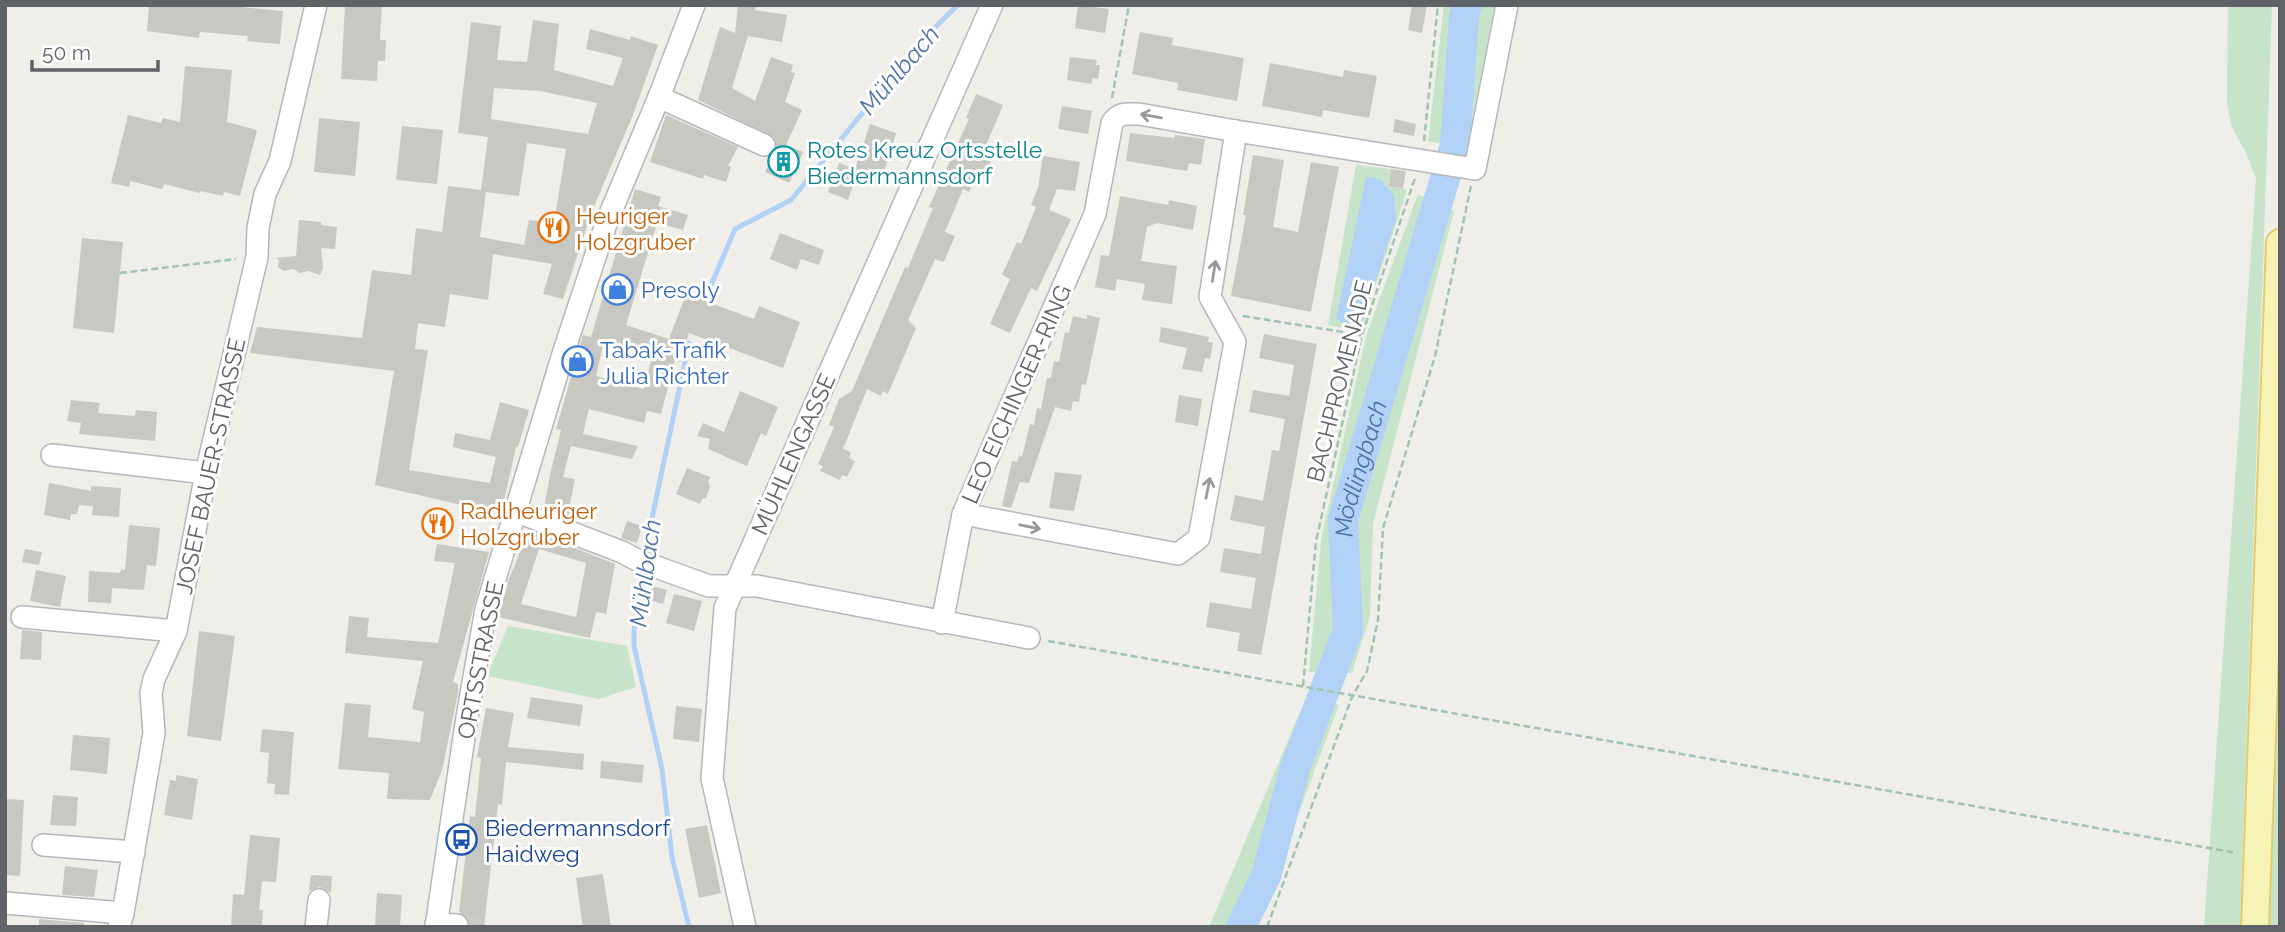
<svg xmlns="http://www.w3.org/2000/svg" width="2285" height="932" font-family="Raleway,sans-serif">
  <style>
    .green { fill: #c7e4ca }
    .water { fill: #b1d2f6 }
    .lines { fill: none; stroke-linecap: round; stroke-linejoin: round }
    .stream { stroke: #b1d2f6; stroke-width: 5 }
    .river { stroke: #b1d2f6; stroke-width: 30 }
    .building { fill: #c8c8c2; fill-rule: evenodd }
    .minor-tunnel { stroke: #cbcbc8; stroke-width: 21; stroke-dasharray: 21 10; stroke-linecap: butt }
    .minor-casing { stroke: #b5b7bb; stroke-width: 24 }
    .major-casing { stroke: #e3cc6d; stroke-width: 30 }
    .path { stroke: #a1c4ae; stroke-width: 2.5; stroke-dasharray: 7 3.5; stroke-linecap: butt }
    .minor { stroke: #fff; stroke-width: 21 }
    .major { stroke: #f7f2b5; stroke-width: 26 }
    .oneway { stroke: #97999c }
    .labels { text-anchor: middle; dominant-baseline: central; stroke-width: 6; stroke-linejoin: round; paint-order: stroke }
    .culture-label { font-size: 23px; fill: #0d838f; stroke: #fff; text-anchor: start }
    .food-label { font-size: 23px; fill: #c56008; stroke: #fff; text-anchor: start }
    .shop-label { font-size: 23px; fill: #366cbe; stroke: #fff; text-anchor: start }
    .street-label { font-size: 23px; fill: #5f6266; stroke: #fff }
    .transit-label { font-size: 23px; fill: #164399; stroke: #fff; text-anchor: start }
    .water-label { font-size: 24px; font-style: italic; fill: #4e72a7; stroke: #fff }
  </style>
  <rect width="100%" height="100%" fill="#efeee8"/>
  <!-- green -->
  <g class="green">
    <polygon points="1444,5 1495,5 1467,149 1428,141"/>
    <polygon points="2228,5 2272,5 2240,927 2204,927 2256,179 2246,153 2231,125 2227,103"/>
    <polygon points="1356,165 1391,169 1389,185 1403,188 1407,191 1360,332 1328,325"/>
    <polygon points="1418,194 1454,211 1373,524 1370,616 1352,673 1309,672 1321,541 1366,336"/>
    <polygon points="2280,603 2280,927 2268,927"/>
    <polygon points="508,626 627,646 636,687 599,699 487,676"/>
    <polygon points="1306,698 1339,705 1256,927 1209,927"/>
  </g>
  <!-- water -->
  <polygon class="water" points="1366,177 1380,179 1394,195 1396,218 1363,320 1349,327 1336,319"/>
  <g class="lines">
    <!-- stream -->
    <g class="stream">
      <polyline points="709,290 735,229 791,200 924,38 958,5"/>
      <polyline points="644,556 689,343"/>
      <polyline points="642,569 634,631 634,646 662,769 672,857 689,927"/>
    </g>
    <!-- river -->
    <path class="river" id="s1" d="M1241 927 1266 876 1295 768 1348 630 1343 520 1455 145 1464 17 1467 5"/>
  </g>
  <!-- building -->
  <g class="building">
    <polygon points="149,5 221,5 283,11 280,44 247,41 248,36 200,32 199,38 147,31"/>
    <polygon points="345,5 382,6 380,40 386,40 385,61 378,61 377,81 341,79"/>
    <polygon points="738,5 756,5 755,10 787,15 782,42 748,36 732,88 755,101 771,57 793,65 791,72 795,73 785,102 802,110 786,145 803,152 789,183 765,172 776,150 774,137 698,100 720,27 735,33"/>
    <polygon points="1078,5 1109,9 1105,33 1075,28"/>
    <polygon points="1412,5 1427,5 1422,33 1408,30"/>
    <path d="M533 20 559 24 554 70 613 86 623 58 586 49 590 29 630 40 631 36 658 45 633 115 592 211 563 299 543 294 552 264 493 254 488 300 450 294 445 327 418 323 415 349 428 350 409 470 490 483 496 457 453 447 455 433 490 440 500 402 529 410 518 447H516L501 514 375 485 394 371 250 353 257 327 362 338 372 270 411 275 416 228 442 232 448 186 481 190 488 137 458 133 471 22 501 26 497 60 527 62ZM494 88 540 91 597 103 588 134 491 119ZM527 143 566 149 554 223 529 220 524 245 480 237 486 192 519 196Z"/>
    <polygon points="1140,32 1173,38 1172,45 1244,58 1237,101 1177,90 1178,83 1132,74"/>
    <polygon points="1070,57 1097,60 1096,65 1100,65 1098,79 1092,78 1092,84 1067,80"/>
    <polygon points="1270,63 1343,77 1344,70 1377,76 1369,118 1323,110 1322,117 1262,106"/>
    <polygon points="185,66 232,70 227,122 257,130 240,196 224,192 223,196 200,191 200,193 164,184 162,189 130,181 129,187 111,183 128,115 161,123 163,118 180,122"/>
    <polygon points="976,94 1003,105 985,148 995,153 983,177 977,174 969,192 963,189 945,232 955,236 944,262 935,259 908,320 916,328 888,394 883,391 881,396 867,389 843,449 851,452 849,458 855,461 847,477 842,475 840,480 820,471 823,466 818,464 834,427 829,425 839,399 852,391 905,267 908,268 933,208 929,207 969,119 966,118"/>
    <polygon points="1062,106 1092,111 1088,134 1058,129"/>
    <polygon points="666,115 738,147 728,166 731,167 726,182 704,175 703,179 650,162"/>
    <polygon points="319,118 360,122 355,176 314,172"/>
    <polygon points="1395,119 1416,124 1414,136 1393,132"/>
    <polygon points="870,124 896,133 880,185 856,176 848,200 828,192 839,163 855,169"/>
    <polygon points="402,126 443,130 437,184 396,180"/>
    <polygon points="1130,133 1174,138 1175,135 1205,139 1201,165 1189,163 1187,171 1126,161"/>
    <polygon points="1253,155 1284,160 1273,227 1298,232 1311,162 1339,167 1311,312 1231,296 1246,215 1243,215"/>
    <polygon points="1043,156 1080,162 1075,191 1057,189 1049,210 1071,219 1037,291 1031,288 1010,333 990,324 1010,279 1002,275 1017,242 1021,244 1036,207 1031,205 1038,188"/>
    <polygon points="1391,169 1406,171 1403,188 1389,186"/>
    <path d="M635 189 661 197 658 206 688 215 683 230 657 223 626 325 669 339 686 294 754 319 759 306 800 322 783 368 689 333 680 362 675 360 661 414 647 411 644 423 589 409 583 434 638 446 632 459 571 446 563 477 575 479 570 504 577 505 575 520 544 508 550 475 561 430 556 429 583 335 591 337ZM604 341 653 353 644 389 596 376Z"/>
    <polygon points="1120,196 1168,205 1169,200 1197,206 1193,230 1157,223 1147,227 1141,261 1177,266 1172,304 1142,300 1145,284 1117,279 1115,291 1095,287 1101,255 1109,256"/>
    <polygon points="299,220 321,222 321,225 337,227 335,249 321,248 323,268 320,275 308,271 300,273 293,269 284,271 278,267 279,260 276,258 296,256"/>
    <polygon points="780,233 824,250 819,265 801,259 797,270 770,259"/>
    <polygon points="82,238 123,242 114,333 73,328"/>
    <polygon points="1087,315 1100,318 1086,385 1082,384 1079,402 1073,401 1071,411 1055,407 1029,483 1020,482 1011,508 1002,506 1012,461 1017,462 1019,456 1022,457 1030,424 1034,425 1037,408 1041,409 1047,378 1051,378 1054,361 1059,362 1065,332 1069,333 1073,316 1087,319"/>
    <polygon points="1161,327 1209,337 1208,342 1213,343 1210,359 1205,358 1202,372 1182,369 1187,348 1159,342"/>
    <polygon points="1264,334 1317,344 1261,655 1237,651 1240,633 1206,627 1210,602 1251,609 1256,578 1220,572 1224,548 1261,554 1265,527 1230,520 1235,495 1263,501 1272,450 1279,451 1285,419 1249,412 1253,390 1289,396 1294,365 1259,358"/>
    <polygon points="740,391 778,407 766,436 761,433 747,466 708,449 710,439 697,436 703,423 724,432"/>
    <polygon points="1179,395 1202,399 1198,426 1175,422"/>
    <polygon points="71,400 100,403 98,413 135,416 136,410 157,412 155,441 79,434 81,423 67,421"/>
    <polygon points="687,468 710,477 708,482 710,487 706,498 702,499 700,504 676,494"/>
    <polygon points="1055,472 1082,475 1074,511 1049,508"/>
    <polygon points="49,483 91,491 91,486 121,488 119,517 92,515 93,506 79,505 77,514 71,514 70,520 44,515"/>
    <polygon points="627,521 642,526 637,543 621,538"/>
    <polygon points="129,525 160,528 156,566 147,565 144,590 112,588 111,603 88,602 89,571 120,573 121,569 125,570"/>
    <path d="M529 530 615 564 606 614 596 612 590 638 498 617 509 579ZM539 549 586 563 576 617 521 604Z"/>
    <polygon points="437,544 489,552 453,682 458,684 458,693 442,770 430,800 387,799 389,773 338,769 345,703 371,705 368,737 420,742 424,712 412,709 423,661 345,653 349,616 369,618 367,637 438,643 455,563 434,561"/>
    <polygon points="25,549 42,552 39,565 22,562"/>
    <polygon points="36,570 66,576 60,607 30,601"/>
    <polygon points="652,586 667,590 663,604 649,600"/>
    <polygon points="674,594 702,601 694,631 666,623"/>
    <polygon points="22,630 42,632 41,660 20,659"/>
    <polygon points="199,631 235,636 221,741 187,736"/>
    <polygon points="531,697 583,705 580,726 527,718"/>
    <polygon points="676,706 702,709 699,742 673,739"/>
    <polygon points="486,708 514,713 508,747 584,754 583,770 506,762 502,805 498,804 484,927 470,927 468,918 459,912 470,816 475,817 481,758 477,757"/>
    <polygon points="262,729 294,732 289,795 274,794 275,784 267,783 269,753 260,752"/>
    <polygon points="73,735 110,738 107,774 70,770"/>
    <polygon points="601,761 644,765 642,783 600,778"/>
    <polygon points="176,775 198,779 192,820 164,815 170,780 176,781"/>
    <polygon points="53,795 78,797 76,826 50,825"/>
    <polygon points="5,799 24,800 20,876 5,875"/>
    <polygon points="707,825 721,893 699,898 685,829"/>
    <polygon points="250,835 280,838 276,882 262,881 259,910 263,910 262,927 231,927 233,894 244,895"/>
    <polygon points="65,866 98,870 94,897 62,895"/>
    <polygon points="603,874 611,927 583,927 576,878"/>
    <polygon points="311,875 332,876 331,893 320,887 309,891"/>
    <polygon points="377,893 402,895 400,927 375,926"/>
    <polygon points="39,919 84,923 84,927 39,927"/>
  </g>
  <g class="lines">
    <!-- minor-tunnel -->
    <polyline class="minor-tunnel" points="457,925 478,927"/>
    <defs>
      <g id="minor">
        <polyline points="659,97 764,145"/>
        <polyline points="1236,131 1475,169 1507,5"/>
        <polyline points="52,455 206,473"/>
        <polyline points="515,511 622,552 637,560 709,586 757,586 1029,638"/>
        <polyline points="22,617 176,631"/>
        <path d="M942 623 963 514 1095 214 1112 123C1119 112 1127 114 1139 114L1236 131 1210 297 1235 342 1199 538 1178 554 963 514"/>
        <polyline points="43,845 134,852"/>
        <polyline points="5,903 123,913"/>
        <polyline points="436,924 457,925"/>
        <polyline points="119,927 123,913 154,733 151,693 154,679 176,631 206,473 257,257 258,228 265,194 280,161 316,5"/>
        <polyline points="316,927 319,900"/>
        <polyline points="436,927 467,717 486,609 562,357 607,221 659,97 694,5"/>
        <polyline points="745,927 712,778 725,608 992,5"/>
      </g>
      <polyline id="major" points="2255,927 2280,243"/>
    </defs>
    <!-- minor casing -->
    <use href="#minor" class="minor-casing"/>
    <!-- major casing -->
    <use href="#major" class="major-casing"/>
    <!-- path -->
    <g class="path">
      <polyline points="1112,98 1129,5"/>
      <polyline points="1424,141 1438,5"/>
      <polyline points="120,273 236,259"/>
      <polyline points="1243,316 1361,335"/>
      <polyline points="1048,641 2237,853"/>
      <polyline points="1303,686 1316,541 1362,335 1415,178"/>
      <polyline points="1267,927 1352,697 1367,671 1378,620 1383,528 1435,356 1471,186"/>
    </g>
    <!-- minor -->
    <use href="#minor" class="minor"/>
    <!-- major -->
    <use href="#major" class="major"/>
  </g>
  <!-- one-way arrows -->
  <defs><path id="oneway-shaft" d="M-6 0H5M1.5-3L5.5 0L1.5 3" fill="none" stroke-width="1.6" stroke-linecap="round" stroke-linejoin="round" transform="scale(1.75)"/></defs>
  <g class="oneway">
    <use href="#oneway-shaft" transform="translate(1151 116) rotate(-170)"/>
    <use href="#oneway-shaft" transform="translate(1214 271) rotate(-81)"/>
    <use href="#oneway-shaft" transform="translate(1208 488) rotate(-79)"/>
    <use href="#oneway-shaft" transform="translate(1030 527) rotate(11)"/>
  </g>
  <!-- icons -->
  <defs>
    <symbol id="building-ring" viewBox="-11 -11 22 22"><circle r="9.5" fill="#fff" stroke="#0f9aa8" stroke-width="1.5"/><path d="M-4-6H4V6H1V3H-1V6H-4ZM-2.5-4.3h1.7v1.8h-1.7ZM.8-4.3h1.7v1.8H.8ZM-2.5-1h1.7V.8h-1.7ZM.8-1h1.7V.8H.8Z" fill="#0f9aa8"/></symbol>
    <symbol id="restaurant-ring" viewBox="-11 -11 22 22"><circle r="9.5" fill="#fff" stroke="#e8710a" stroke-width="1.5"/><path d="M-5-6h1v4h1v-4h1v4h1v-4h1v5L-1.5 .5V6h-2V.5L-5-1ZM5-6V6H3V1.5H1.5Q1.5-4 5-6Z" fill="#e8710a"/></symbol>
    <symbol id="shop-ring" viewBox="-11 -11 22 22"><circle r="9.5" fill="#fff" stroke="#3f7fe0" stroke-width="1.5"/><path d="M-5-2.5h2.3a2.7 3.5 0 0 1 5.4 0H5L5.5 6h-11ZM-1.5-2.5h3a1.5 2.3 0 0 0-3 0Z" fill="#3f7fe0"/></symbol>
    <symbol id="bus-ring" viewBox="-11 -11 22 22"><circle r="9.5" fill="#fff" stroke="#1a4fb4" stroke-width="1.5"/><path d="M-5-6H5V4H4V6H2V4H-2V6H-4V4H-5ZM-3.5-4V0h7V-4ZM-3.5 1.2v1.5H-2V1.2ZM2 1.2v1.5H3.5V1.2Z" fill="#1a4fb4"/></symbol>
  </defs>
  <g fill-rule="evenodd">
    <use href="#building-ring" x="766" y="144" width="35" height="35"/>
    <use href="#restaurant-ring" x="536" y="210" width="35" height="35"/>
    <use href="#shop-ring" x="600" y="272" width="35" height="35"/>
    <use href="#shop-ring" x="560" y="344" width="35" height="35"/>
    <use href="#restaurant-ring" x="420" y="506" width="35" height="35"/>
    <use href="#bus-ring" x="444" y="822" width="35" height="35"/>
  </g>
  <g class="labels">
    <!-- culture labels -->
    <g class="culture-label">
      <text x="807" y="149">Rotes Kreuz Ortsstelle<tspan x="807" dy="26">Biedermannsdorf</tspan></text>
    </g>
    <!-- food labels -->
    <g class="food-label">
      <text x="576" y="215">Heuriger<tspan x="576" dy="26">Holzgruber</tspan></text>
      <text x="460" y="510">Radlheuriger<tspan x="460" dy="26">Holzgruber</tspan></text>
    </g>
    <!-- shop labels -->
    <g class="shop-label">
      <text x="641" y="289">Presoly</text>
      <text x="600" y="349">Tabak-Trafik<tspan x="600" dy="26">Julia Richter</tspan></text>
    </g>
    <!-- street labels -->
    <g class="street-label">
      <text transform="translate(1339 381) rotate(-76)">BACHPROMENADE</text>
      <text transform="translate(1016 394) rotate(-66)">LEO EICHINGER-RING</text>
      <text transform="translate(793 454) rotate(-66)">MÜHLENGASSE</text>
      <text transform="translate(210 466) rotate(-78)">JOSEF BAUER-STRASSE</text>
      <text transform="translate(480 660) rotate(-79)">ORTSSTRASSE</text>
    </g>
    <!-- transit labels -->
    <g class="transit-label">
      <text x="485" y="827">Biedermannsdorf<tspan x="485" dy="26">Haidweg</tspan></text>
    </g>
    <!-- water labels -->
    <g class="water-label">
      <text transform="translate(899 70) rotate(-49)">Mühlbach</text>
      <text stroke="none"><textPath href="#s1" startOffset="480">Mödlingbach</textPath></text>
      <text transform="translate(645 573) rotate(-82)">Mühlbach</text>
    </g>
  </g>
  <!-- border -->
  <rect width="2285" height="932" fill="none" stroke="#5f6266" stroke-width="14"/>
  <!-- scale -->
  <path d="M32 60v10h126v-10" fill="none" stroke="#5f6266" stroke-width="3.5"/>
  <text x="42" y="60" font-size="21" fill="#5f6266" stroke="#ffffff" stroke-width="5" paint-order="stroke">50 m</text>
</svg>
